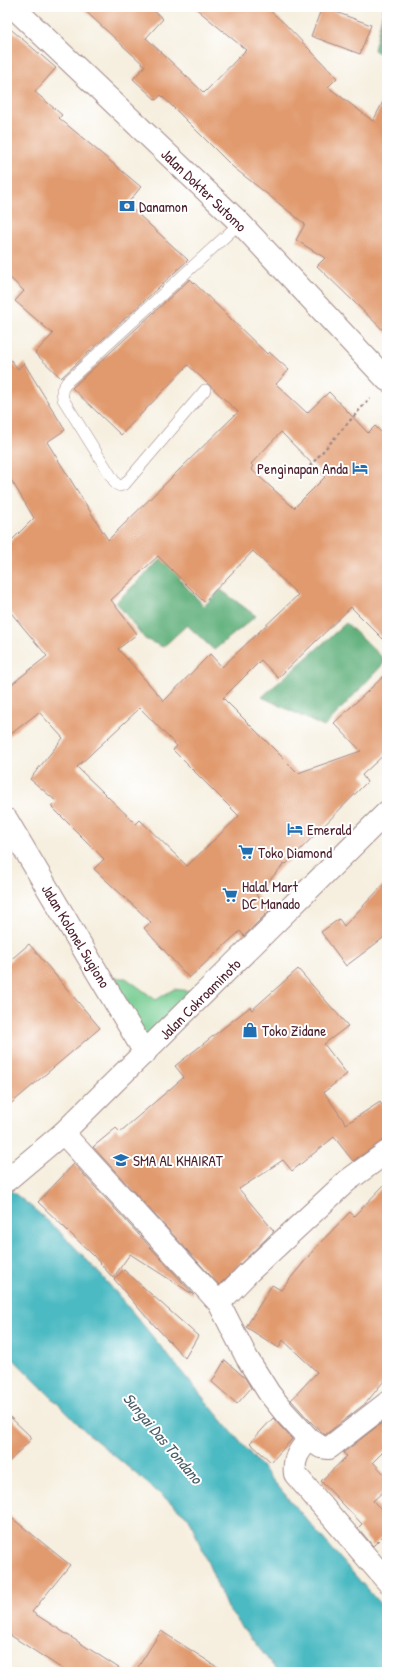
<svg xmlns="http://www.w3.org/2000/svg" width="394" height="1679" font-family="'Patrick Hand',sans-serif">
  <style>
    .green { fill: #75cc91; stroke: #60765e }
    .forest { fill: #60b07b; stroke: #556853 }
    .water { fill: #4cbac2; stroke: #4b6c76 }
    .building { fill: #e19a6d; fill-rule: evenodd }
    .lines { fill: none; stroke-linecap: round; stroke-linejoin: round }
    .service-casing { stroke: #a08785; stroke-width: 12 }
    .minor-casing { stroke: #a08785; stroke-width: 24 }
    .tertiary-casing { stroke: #a08785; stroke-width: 24 }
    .secondary-casing { stroke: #a08785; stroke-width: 24 }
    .path { stroke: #a08785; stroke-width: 2.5; stroke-dasharray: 3 3; stroke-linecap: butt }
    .service { stroke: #fff; stroke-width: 11 }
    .minor { stroke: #fff; stroke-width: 22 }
    .tertiary { stroke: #fff; stroke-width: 22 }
    .secondary { stroke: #fff; stroke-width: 22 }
    .labels { text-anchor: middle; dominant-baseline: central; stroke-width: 4; stroke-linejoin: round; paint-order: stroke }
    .street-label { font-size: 15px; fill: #4a1f2b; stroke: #fff }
    .poi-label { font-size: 15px; fill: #4a1f2b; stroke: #fff; text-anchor: start }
    .water-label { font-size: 16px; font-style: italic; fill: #4b5d67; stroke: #fff }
  </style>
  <rect width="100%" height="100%" fill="#fff"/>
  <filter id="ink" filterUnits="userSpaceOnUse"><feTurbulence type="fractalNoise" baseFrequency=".025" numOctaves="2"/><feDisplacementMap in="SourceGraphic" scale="8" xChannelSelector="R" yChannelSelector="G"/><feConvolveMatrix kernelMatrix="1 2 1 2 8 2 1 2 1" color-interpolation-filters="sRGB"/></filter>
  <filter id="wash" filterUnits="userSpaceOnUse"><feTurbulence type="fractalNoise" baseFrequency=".012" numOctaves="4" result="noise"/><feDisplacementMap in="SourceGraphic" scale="16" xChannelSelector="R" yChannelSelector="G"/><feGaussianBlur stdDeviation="0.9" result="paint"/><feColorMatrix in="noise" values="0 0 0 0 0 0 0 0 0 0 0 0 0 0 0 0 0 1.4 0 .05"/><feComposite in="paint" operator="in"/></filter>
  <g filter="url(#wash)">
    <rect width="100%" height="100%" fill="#f6efdf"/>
    <!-- green -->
    <polygon class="green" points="113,978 126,978 156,1000 174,989 199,992 153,1036 140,1035"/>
    <!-- forest -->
    <g class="forest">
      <polygon points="384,7 387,7 387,58 374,50"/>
      <polygon points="169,552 186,570 179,579 204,606 221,590 256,616 214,650 187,625 163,647 145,639 116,602"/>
      <polygon points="346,623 386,661 324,727 262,697"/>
    </g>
    <!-- water -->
    <path class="water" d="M7 1188C77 1238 130 1310 185 1376 251 1456 319 1534 387 1612V1672H278L227 1608 189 1518 87 1433 7 1353Z"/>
    <g id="blocks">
      <!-- building -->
      <g class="building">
        <polygon points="81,7 150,7 163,19 146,38 204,93 246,50 194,7 266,7 284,23 337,78 328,87 373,121 387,94 387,334 317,266 325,258 296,240 305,224 233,167 161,95 156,100 133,79 145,66"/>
        <polygon points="322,7 371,25 360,54 311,36"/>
        <polygon points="7,26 56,68 35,92 62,115 59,118 141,187 127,204 188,260 61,378 35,353 53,334 15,301 24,291 7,275"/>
        <path d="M190 279 267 354 269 352 289 370 276 384 307 413 329 392 368 433 375 426 387 438V643L351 607 278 678 261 660 223 698 298 773 361 751 334 723 387 673V752L362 775 367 782 286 864 285 863 256 895 270 910 244 936 240 931 189 978 144 928 151 922 94 869 104 859 51 806 56 801 30 779 63 738 39 712 7 737V688L47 656 7 608V545L34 518 7 473V355L18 369 24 363 65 430 47 442 108 540 238 412 188 365 121 435 72 388ZM281 432 325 477 294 508 251 469 253 466 251 464ZM253 551 298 595 222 667 210 654 164 701 118 649 137 634 111 600 158 556 204 602ZM140 708 177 746 173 750 239 816 187 866 140 820 136 824 77 767Z"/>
        <polygon points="387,881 387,935 346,966 321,932 339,919 344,926"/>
        <polygon points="29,944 100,1028 7,1107 7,963"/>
        <polygon points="298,969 348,1026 324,1044 347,1074 324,1092 346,1124 380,1102 387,1113 387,1138 353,1161 334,1137 292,1171 283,1160 239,1189 274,1231 219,1285 93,1147 116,1128 120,1132 184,1077 175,1066 250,1007 252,1010"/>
        <polygon points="74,1164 194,1295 130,1254 113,1278 94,1256 38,1202"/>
        <polygon points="387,1182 387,1377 366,1403 325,1435 309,1420 291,1400 317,1372 283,1340 279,1348 246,1327 272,1285 281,1290 317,1246 350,1212 354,1216"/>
        <polygon points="124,1270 198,1336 185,1358 141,1311 114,1279"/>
        <polygon points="225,1360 245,1378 251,1388 237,1404 212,1382"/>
        <polygon points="7,1414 32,1438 7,1464"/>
        <polygon points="273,1418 292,1439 271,1462 250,1443"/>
        <polygon points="384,1421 387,1425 387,1448 373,1462 387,1477 387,1488 373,1501 387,1515 387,1532 373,1546 358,1528 362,1524 321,1481 347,1456 343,1453"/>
        <polygon points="7,1514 70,1565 32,1612 125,1672 67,1672 7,1633"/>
        <polygon points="161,1631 225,1672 135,1672"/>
      </g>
    </g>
  </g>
  <g filter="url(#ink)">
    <use href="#blocks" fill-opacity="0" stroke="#a08785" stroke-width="1"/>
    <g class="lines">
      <defs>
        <polyline id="service" points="205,390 125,484 120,486 116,484 63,399 62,390 67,382 240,223"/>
        <g id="minor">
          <polyline points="7,820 145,1053"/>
          <polyline points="63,1133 219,1303 247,1358 269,1393 285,1413 309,1439 321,1447 329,1448 387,1403"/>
          <polyline points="219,1303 249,1272 347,1181 387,1152"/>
          <path d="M309 1439C299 1451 293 1458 295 1474L387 1581"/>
        </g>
        <polyline id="tertiary" points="7,1180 63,1133 387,812"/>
        <polyline id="secondary" points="13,7 240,223 387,380"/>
      </defs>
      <!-- service casing -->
      <use href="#service" class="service-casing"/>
      <!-- minor casing -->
      <use href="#minor" class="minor-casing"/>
      <!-- tertiary casing -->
      <use href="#tertiary" class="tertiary-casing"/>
      <!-- secondary casing -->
      <use href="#secondary" class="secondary-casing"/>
      <!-- path -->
      <polyline class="path" points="302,475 370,398"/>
      <!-- service -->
      <use href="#service" class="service"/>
      <!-- minor -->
      <use href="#minor" class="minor"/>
      <!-- tertiary -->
      <use href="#tertiary" class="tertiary"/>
      <!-- secondary -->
      <use href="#secondary" class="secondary"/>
    </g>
  </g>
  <!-- icons -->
  <defs>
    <symbol id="bank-bare" viewBox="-9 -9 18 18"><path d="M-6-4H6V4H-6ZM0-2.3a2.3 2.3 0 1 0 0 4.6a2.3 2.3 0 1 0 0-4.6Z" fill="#1f6fb2" stroke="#fff" stroke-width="2.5" paint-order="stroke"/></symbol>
    <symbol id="hotel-bare" viewBox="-9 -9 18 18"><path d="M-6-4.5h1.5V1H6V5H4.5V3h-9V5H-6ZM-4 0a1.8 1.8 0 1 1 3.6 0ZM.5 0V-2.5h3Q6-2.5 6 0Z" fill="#1f6fb2" stroke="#fff" stroke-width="2.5" paint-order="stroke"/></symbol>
    <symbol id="supermarket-bare" viewBox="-9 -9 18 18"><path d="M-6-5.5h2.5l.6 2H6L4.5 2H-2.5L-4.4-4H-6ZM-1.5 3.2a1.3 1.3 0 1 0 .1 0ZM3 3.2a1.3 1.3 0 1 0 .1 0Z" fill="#1f6fb2" stroke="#fff" stroke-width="2.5" paint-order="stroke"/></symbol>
    <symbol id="shop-bare" viewBox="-9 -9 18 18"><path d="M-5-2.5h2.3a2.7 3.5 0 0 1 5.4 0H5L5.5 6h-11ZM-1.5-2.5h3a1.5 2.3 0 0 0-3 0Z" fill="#1f6fb2" stroke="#fff" stroke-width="2.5" paint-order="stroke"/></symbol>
    <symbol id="school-bare" viewBox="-9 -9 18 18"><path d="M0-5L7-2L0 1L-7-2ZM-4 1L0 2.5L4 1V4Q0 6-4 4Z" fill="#1f6fb2" stroke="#fff" stroke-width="2.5" paint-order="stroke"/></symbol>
  </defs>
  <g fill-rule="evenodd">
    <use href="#bank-bare" x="116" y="195" width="22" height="22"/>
    <use href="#hotel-bare" x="349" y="457" width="22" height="22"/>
    <use href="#hotel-bare" x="284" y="818" width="22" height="22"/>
    <use href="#supermarket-bare" x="235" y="841" width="22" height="22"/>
    <use href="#supermarket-bare" x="219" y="884" width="22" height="22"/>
    <use href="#shop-bare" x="239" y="1019" width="22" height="22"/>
    <use href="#school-bare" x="110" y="1149" width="22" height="22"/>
  </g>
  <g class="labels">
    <!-- street labels -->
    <g class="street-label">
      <text transform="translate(204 190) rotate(44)">Jalan Dokter Sutomo</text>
      <text transform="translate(76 936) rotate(59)">Jalan Kolonel Sugiono</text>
      <text transform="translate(200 999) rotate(-45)">Jalan Cokroaminoto</text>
    </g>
    <!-- poi labels -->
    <g class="poi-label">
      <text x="139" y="206">Danamon</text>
      <text x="348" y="468" text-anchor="end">Penginapan Anda</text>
      <text x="307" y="829">Emerald</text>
      <text x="258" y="852">Toko Diamond</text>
      <text x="242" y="886">Halal Mart<tspan x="242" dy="17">DC Manado</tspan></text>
      <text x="262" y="1030">Toko Zidane</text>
      <text x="133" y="1160">SMA AL KHAIRAT</text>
    </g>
    <!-- water labels -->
    <g class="water-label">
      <text transform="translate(163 1438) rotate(50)">Sungai Das Tondano</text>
    </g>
  </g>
  <!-- margin -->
  <rect width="394" height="1679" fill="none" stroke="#fff" stroke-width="24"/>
</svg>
